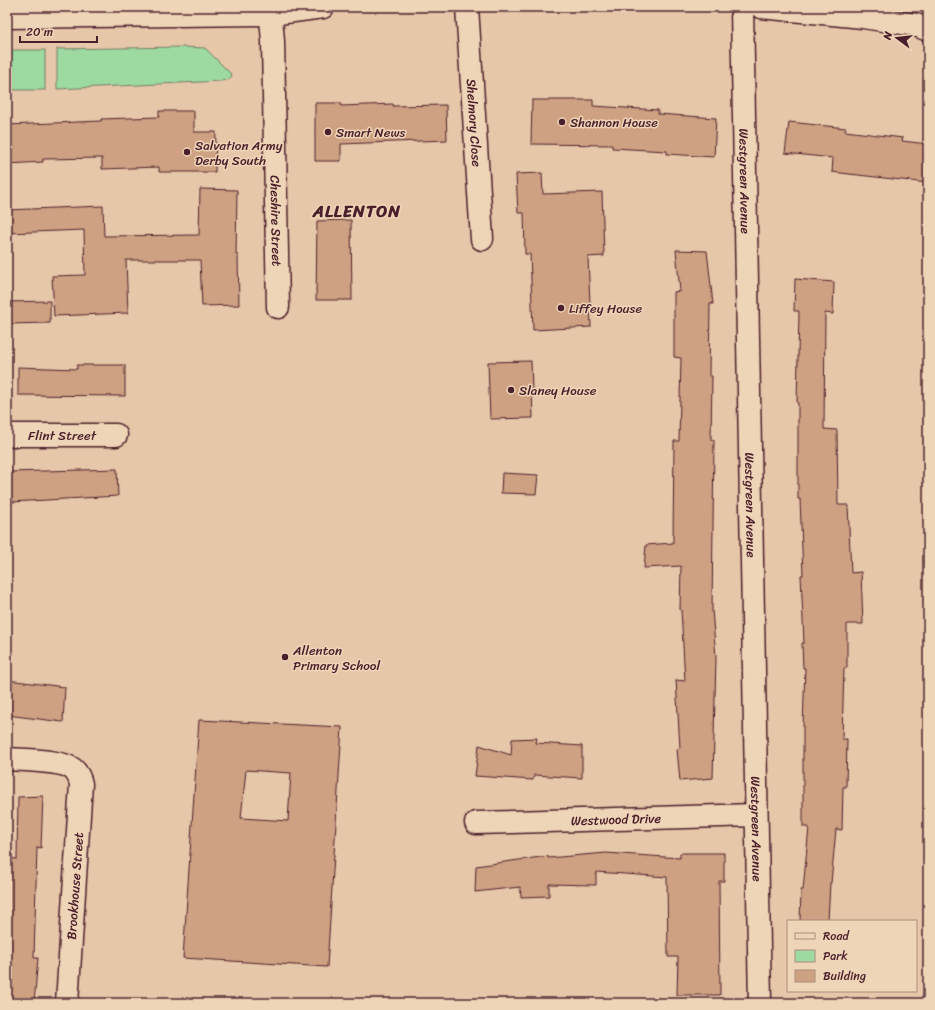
<svg xmlns="http://www.w3.org/2000/svg" width="935" height="1010" font-family="Sriracha,sans-serif">
  <style>
    .green { fill: #9ddaa1; stroke: #747c66 }
    .building { fill: #cfa183; stroke: #4a1f2b; fill-rule: evenodd }
    .lines { fill: none; stroke-linecap: round; stroke-linejoin: round }
    .street-casing { stroke: #4a1f2b; stroke-width: 25 }
    .primary-casing { stroke: #4a1f2b; stroke-width: 25 }
    .street { stroke: #efd5b7; stroke-width: 22 }
    .primary { stroke: #efd5b7; stroke-width: 22 }
    .poi-dot { fill: #4a1f2b; stroke: #efd5b7; stroke-width: 1.5 }
    .labels { text-anchor: middle; dominant-baseline: central; stroke-width: 3; stroke-linejoin: round; paint-order: stroke }
    .poi-label { font-size: 13px; fill: #4a1f2b; stroke: #efd5b7; text-anchor: start }
    .street-label { font-size: 13px; fill: #4a1f2b; stroke: #efd5b7 }
    .district-label { font-size: 17px; font-weight: bold; letter-spacing: 1px; fill: #4a1f2b; stroke: #efd5b7 }
  </style>
  <rect width="100%" height="100%" fill="#e7c7a9"/>
  <filter id="ink" filterUnits="userSpaceOnUse"><feTurbulence type="fractalNoise" baseFrequency=".025" numOctaves="2"/><feDisplacementMap in="SourceGraphic" scale="8" xChannelSelector="R" yChannelSelector="G"/><feConvolveMatrix kernelMatrix="1 2 1 2 8 2 1 2 1" color-interpolation-filters="sRGB"/></filter>
  <g filter="url(#ink)">
    <!-- green -->
    <g class="green">
      <polygon points="183,47 205,48 232,75 230,79 221,81 57,89 57,49"/>
      <rect x="7" y="50" width="38" height="40"/>
    </g>
    <!-- building -->
    <g class="building">
      <polygon points="532,100 593,100 593,106 658,110 658,114 716,118 714,157 667,154 667,151 612,148 612,145 531,144"/>
      <polygon points="315,103 341,103 341,106 393,104 393,106 446,105 447,140 341,144 341,161 315,161"/>
      <polygon points="159,111 194,111 194,132 216,132 215,172 159,172 159,167 102,169 102,158 43,159 43,162 7,164 7,125 101,121 101,119 159,117"/>
      <polygon points="789,122 846,128 845,131 903,138 902,141 928,144 928,183 832,172 833,158 785,153"/>
      <polygon points="542,173 543,194 602,192 604,256 588,257 591,327 533,330 530,254 525,254 524,213 518,213 516,174"/>
      <polygon points="200,189 237,190 236,255 238,255 239,305 202,306 200,260 126,260 128,313 54,316 52,276 85,275 84,230 7,233 7,210 103,206 104,236 199,235"/>
      <polygon points="351,220 352,300 316,300 317,221"/>
      <polygon points="676,250 707,251 713,304 710,304 709,376 712,376 711,440 714,440 712,610 716,657 713,778 680,781 677,749 680,748 676,680 685,681 681,610 680,610 681,566 644,568 646,545 673,543 674,441 679,441 681,358 674,357 674,292 680,291"/>
      <polygon points="795,279 834,282 833,314 825,313 824,429 837,430 838,505 848,505 851,573 861,572 863,624 847,624 847,668 844,668 842,739 847,739 846,787 843,787 842,830 836,829 831,883 830,883 828,921 800,921 801,890 803,890 809,827 803,827 803,727 805,668 803,668 802,643 804,643 801,575 803,575 800,499 798,499 798,403 797,403 799,311 794,311"/>
      <polygon points="50,301 50,323 7,324 7,302"/>
      <polygon points="531,361 533,418 490,419 488,362"/>
      <polygon points="77,365 125,365 125,396 18,395 18,367 77,369"/>
      <polygon points="117,469 118,496 11,502 9,472"/>
      <polygon points="502,473 538,475 536,494 501,493"/>
      <polygon points="7,680 65,687 63,722 7,715"/>
      <path d="M199 720 342 727 327 967 183 958ZM246 770 291 773 288 821 241 818Z"/>
      <polygon points="537,738 536,743 582,746 582,778 534,775 533,780 475,776 479,745 511,755 512,739"/>
      <polygon points="43,796 41,848 37,847 34,958 38,958 34,1003 7,1003 7,858 17,859 18,797"/>
      <polygon points="606,853 680,858 680,853 724,853 724,881 719,881 720,995 677,995 678,957 668,957 667,877 596,872 596,885 549,884 549,896 521,897 520,887 475,892 476,866 548,856 548,858"/>
    </g>
    <g class="lines">
      <defs>
        <g id="street">
          <path id="s1" d="M270 7 273 41 278 307"/>
          <path id="s2" d="M467 7 482 239"/>
          <path id="s3" d="M742 7 760 1003"/>
          <path id="s4" d="M7 435H116"/>
          <path d="M7 759C22 760 64 760 74 770 78 774 80 779 81 784L67 1003"/>
          <path id="s5" d="M476 823 756 815"/>
        </g>
        <g id="primary">
          <polyline points="761,7 863,17 916,25 928,30"/>
          <polyline points="7,17 271,14 323,7"/>
        </g>
      </defs>
      <!-- street casing -->
      <use href="#street" class="street-casing"/>
      <!-- primary casing -->
      <use href="#primary" class="primary-casing"/>
      <!-- street -->
      <use href="#street" class="street"/>
      <!-- primary -->
      <use href="#primary" class="primary"/>
    </g>
  </g>
  <!-- markers -->
  <g class="poi-dot">
    <circle cx="562" cy="122" r="4"/>
    <circle cx="328" cy="132" r="4"/>
    <circle cx="187" cy="152" r="4"/>
    <circle cx="561" cy="308" r="4"/>
    <circle cx="511" cy="390" r="4"/>
    <circle cx="285" cy="657" r="4"/>
  </g>
  <g class="labels">
    <!-- poi labels -->
    <g class="poi-label">
      <text x="570" y="122">Shannon House</text>
      <text x="336" y="132">Smart News</text>
      <text x="195" y="145">Salvation Army<tspan x="195" dy="15">Derby South</tspan></text>
      <text x="569" y="308">Liffey House</text>
      <text x="519" y="390">Slaney House</text>
      <text x="293" y="650">Allenton<tspan x="293" dy="15">Primary School</tspan></text>
    </g>
    <!-- street labels -->
    <g class="street-label">
      <text stroke="none"><textPath href="#s2" startOffset="116">Shelmory Close</textPath></text>
      <text stroke="none"><textPath href="#s3" startOffset="174">Westgreen Avenue</textPath></text>
      <text stroke="none"><textPath href="#s1" startOffset="214">Cheshire Street</textPath></text>
      <text stroke="none"><textPath href="#s4" startOffset="55">Flint Street</textPath></text>
      <text stroke="none"><textPath href="#s3" startOffset="498">Westgreen Avenue</textPath></text>
      <text stroke="none"><textPath href="#s5" startOffset="140">Westwood Drive</textPath></text>
      <text stroke="none"><textPath href="#s3" startOffset="822">Westgreen Avenue</textPath></text>
      <text transform="translate(75 886) rotate(-86)">Brookhouse Street</text>
    </g>
    <!-- district labels -->
    <g class="district-label">
      <text x="357" y="211">ALLENTON</text>
    </g>
  </g>
  <!-- margin -->
  <rect width="935" height="1010" fill="none" stroke="#efd5b7" stroke-width="24"/>
  <rect x="12" y="12" width="911" height="986" fill="none" stroke="#4a1f2b" stroke-width="1.5" filter="url(#ink)"/>
  <!-- legend -->
  <rect x="787" y="920" width="130" height="72" fill="#efd5b7" stroke="#ad8c7f"/>
  <rect x="795" y="933" width="20" height="6" fill="#efd5b7" stroke="#ad8c7f"/>
  <text x="823" y="940" font-size="12" fill="#4a1f2b">Road</text>
  <rect x="795" y="950" width="20" height="12" fill="#9ddaa1" stroke="#ad8c7f"/>
  <text x="823" y="960" font-size="12" fill="#4a1f2b">Park</text>
  <rect x="795" y="970" width="20" height="12" fill="#cfa183" stroke="#ad8c7f"/>
  <text x="823" y="980" font-size="12" fill="#4a1f2b">Building</text>
  <!-- north arrow -->
  <g transform="translate(897 38) rotate(285)" stroke="#efd5b7" stroke-width="3" paint-order="stroke">
  <path d="M0-3L7 15L0 10L-7 15Z" fill="#4a1f2b"/>
  <text y="-6" font-size="11" font-weight="bold" text-anchor="middle" fill="#4a1f2b">N</text>
  </g>
  <!-- scale -->
  <path d="M20 36v6h77v-6" fill="none" stroke="#4a1f2b" stroke-width="2"/>
  <text x="26" y="36" font-size="12" fill="#4a1f2b" stroke="#efd5b7" stroke-width="3" paint-order="stroke">20 m</text>
</svg>
